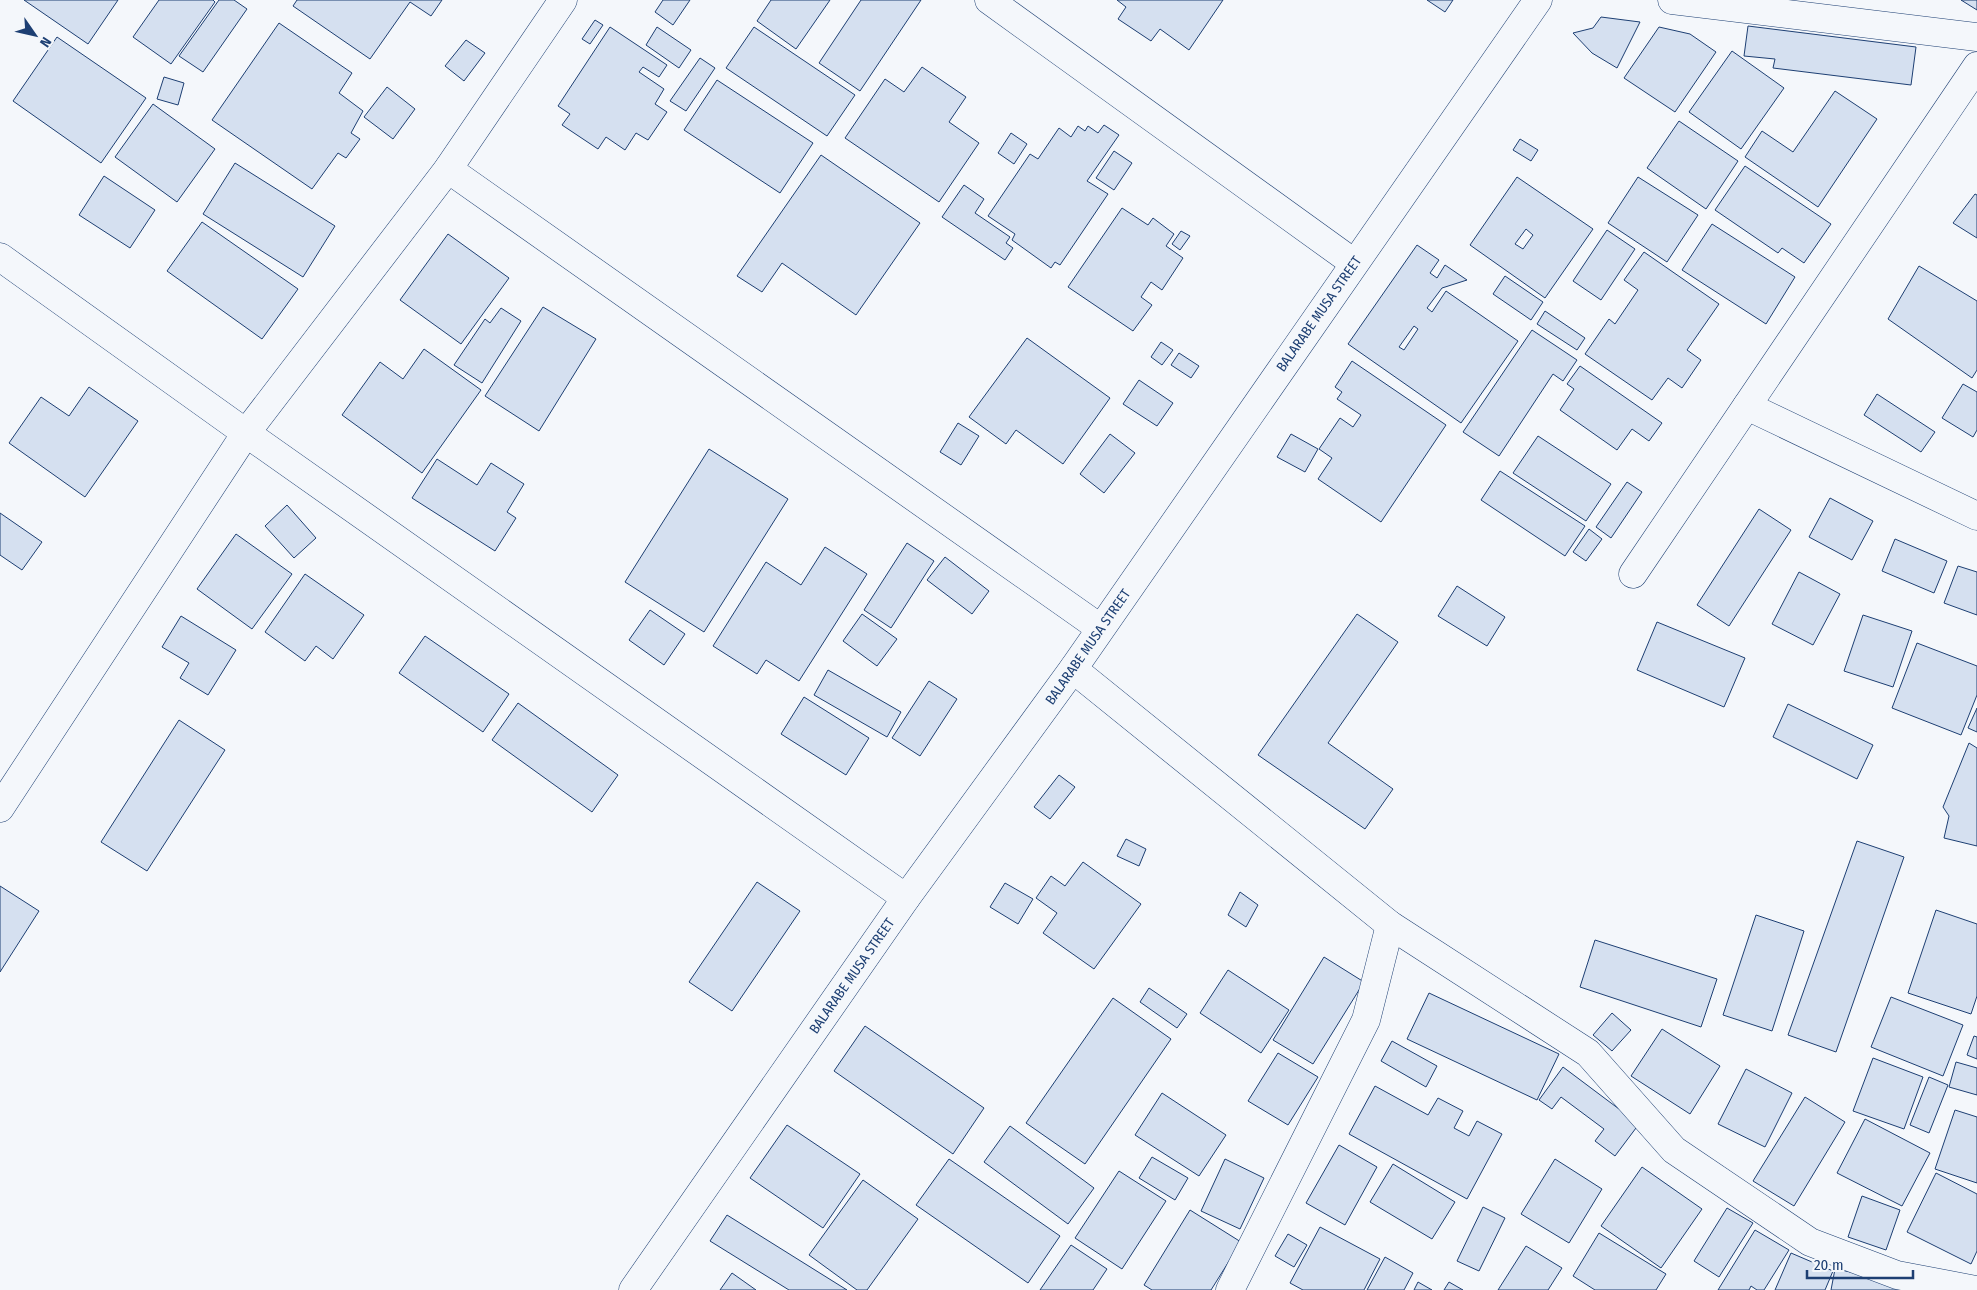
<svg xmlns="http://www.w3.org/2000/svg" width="1977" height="1290" font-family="'Fira Sans Condensed',sans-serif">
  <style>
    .building { fill: #d5e0f0; stroke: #1d3f73; fill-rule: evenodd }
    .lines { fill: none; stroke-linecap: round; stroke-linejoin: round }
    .street-casing { stroke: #1d3f73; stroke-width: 29 }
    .secondary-casing { stroke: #1d3f73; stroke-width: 29 }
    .street { stroke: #f4f7fb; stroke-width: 28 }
    .secondary { stroke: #f4f7fb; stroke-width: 28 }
    .labels { text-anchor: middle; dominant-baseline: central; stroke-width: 4; stroke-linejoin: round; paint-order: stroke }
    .street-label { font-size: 14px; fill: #1d3f73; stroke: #f4f7fb }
  </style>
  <rect width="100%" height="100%" fill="#f4f7fb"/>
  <!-- building -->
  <g class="building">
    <polygon points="24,0 118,0 88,44"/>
    <polygon points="159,0 213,0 215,2 171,64 133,37"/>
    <polygon points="219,0 234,0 247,9 203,72 179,56"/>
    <polygon points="297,0 442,0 431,16 410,2 370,59 293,6"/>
    <polygon points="663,0 690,0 673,25 655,12"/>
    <polygon points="771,0 830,0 796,49 757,21"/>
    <polygon points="861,0 921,0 860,91 819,63"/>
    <polygon points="1117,0 1223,0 1189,50 1160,29 1151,41 1118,19 1126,7"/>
    <polygon points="1427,0 1453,0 1445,12"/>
    <polygon points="1961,0 1977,0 1977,10"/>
    <polygon points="1601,17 1640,22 1617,68 1592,53 1573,33 1593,28"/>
    <polygon points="595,20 603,25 590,44 582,39"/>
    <polygon points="279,23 352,73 339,93 363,111 351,133 360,139 346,158 338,153 312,189 212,120"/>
    <polygon points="1748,26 1916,47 1911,85 1773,68 1775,59 1744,56"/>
    <polygon points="610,27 667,65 659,77 643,67 639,72 664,89 655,104 667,112 648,140 636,133 625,150 606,137 598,149 562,125 570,114 558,106"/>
    <polygon points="657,27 691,50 679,68 646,45"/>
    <polygon points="754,27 855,95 827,136 726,68"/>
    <polygon points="1659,27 1690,34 1716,52 1675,112 1624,78"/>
    <polygon points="57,37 146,98 101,163 13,101"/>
    <polygon points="466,40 485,53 464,81 445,66"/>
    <polygon points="1732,51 1784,88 1741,149 1689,112"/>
    <polygon points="700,58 715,68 686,111 670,101"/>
    <polygon points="922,67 966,97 949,122 979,143 939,202 845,138 885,79 904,92"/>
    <polygon points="164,77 184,83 178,105 157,99"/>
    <polygon points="717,80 813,143 780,193 684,130"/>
    <polygon points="387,87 415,109 393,139 364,117"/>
    <polygon points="1835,91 1877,119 1818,207 1745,157 1762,131 1793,152"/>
    <polygon points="153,104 215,149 177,202 115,157"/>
    <polygon points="1679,121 1738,161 1706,209 1647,168"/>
    <polygon points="1104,125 1119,135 1087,181 1108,194 1060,265 1055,262 1051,268 1012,240 1015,234 988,216 1030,154 1038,159 1059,128 1071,137 1078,126 1085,131 1088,126 1098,133"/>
    <polygon points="1011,133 1027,144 1014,164 998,153"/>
    <polygon points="1520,139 1538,150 1531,161 1513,150"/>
    <polygon points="1114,151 1132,163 1114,190 1096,178"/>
    <polygon points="821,155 920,223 856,315 782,263 762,292 737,276"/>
    <polygon points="235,163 335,226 303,277 203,214"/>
    <polygon points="1745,166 1831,224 1804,263 1782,248 1778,253 1715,210"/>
    <polygon points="104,176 155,210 130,248 79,215"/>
    <path d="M1517 177 1593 229 1545 298 1470 245ZM1526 229 1533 235 1523 249 1515 244Z"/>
    <polygon points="1638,177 1698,215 1667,262 1608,223"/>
    <polygon points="964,185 984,199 975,213 1010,237 1006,243 1013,248 1005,260 942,217"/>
    <polygon points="1975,194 1977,195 1977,238 1953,223"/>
    <polygon points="1122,208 1148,225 1153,218 1174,234 1166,246 1183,258 1162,290 1151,282 1141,297 1152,305 1133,331 1068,287"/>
    <polygon points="202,222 298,289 262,339 167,271"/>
    <polygon points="1712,224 1795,277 1766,324 1682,270"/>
    <polygon points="1607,230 1635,249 1601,300 1573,281"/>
    <polygon points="1181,231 1190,236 1180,250 1172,244"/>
    <polygon points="448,234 509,278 461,344 400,300"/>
    <path d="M1417 245 1439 260 1430 273 1437 278 1445 265 1467 280 1442 288 1427 308 1432 312 1446 291 1518 341 1461 423 1348 344ZM1414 326 1418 329 1404 350 1399 347Z"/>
    <polygon points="1644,252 1719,304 1687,350 1701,360 1682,388 1668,378 1652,400 1585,354 1609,319 1615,324 1638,290 1624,280"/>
    <polygon points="1919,266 1977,301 1977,370 1972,378 1888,319"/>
    <polygon points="1505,276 1543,302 1531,320 1493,294"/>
    <polygon points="543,307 596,339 539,431 485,396"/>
    <polygon points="501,308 521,321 482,383 454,365 485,319 490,323"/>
    <polygon points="1545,311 1585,338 1577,350 1537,324"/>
    <polygon points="1532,330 1577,360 1563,381 1553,374 1499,456 1463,432"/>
    <polygon points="1027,338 1110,398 1063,464 1016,430 1006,444 969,417"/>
    <polygon points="1161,342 1173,350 1162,365 1151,357"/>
    <polygon points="424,349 481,390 422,473 342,415 380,362 403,379"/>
    <polygon points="1179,353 1199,366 1191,378 1171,365"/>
    <polygon points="1352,361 1446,425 1381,522 1318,479 1332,458 1319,449 1340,418 1353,427 1361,415 1337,399 1342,392 1335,387"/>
    <polygon points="1580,366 1662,423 1649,441 1632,429 1617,450 1560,410 1574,389 1567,384"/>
    <polygon points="1139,380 1173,403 1157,426 1123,404"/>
    <polygon points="1963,384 1977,392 1977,430 1973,437 1942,418"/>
    <polygon points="89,387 138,421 85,497 9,443 41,397 69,416"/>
    <polygon points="1877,394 1935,432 1921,452 1864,415"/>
    <polygon points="958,423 979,436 961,465 940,452"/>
    <polygon points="1110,434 1135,453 1104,493 1080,474"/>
    <polygon points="1291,434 1318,449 1305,472 1277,457"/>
    <polygon points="1538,436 1611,484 1586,521 1513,473"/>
    <polygon points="709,449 788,499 704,632 625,582"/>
    <polygon points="437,459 477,485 491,463 524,484 507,512 516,518 495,551 412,498"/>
    <polygon points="1500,471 1585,526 1565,556 1481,500"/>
    <polygon points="1627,482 1642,492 1611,538 1596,527"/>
    <polygon points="1830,498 1873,521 1852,560 1809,537"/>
    <polygon points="287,505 316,538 294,558 265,526"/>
    <polygon points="1759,509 1791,530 1729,626 1697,605"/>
    <polygon points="0,513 42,542 22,570 0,555"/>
    <polygon points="1589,529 1602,539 1586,561 1573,552"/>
    <polygon points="236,534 292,574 252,629 197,589"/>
    <polygon points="1895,539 1947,561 1934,593 1882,571"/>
    <polygon points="907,543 934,561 891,628 864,610"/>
    <polygon points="825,547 867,574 799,681 766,660 757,674 713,646 766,562 801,585"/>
    <polygon points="945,557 989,591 972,614 927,580"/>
    <polygon points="1958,566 1977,572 1977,615 1944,603"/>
    <polygon points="1799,572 1840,594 1813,645 1772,624"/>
    <polygon points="305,574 364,615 333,659 316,646 305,661 265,632"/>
    <polygon points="1457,586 1505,617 1487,646 1438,616"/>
    <polygon points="650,610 685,634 664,665 629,640"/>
    <polygon points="862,614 897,639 877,666 843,641"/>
    <polygon points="1357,614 1398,642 1328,743 1393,789 1365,829 1258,755"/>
    <polygon points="1863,615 1912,631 1893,687 1844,671"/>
    <polygon points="181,616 236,650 208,695 180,678 189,663 162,647"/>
    <polygon points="1657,622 1745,658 1724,707 1637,670"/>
    <polygon points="425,636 509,694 483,732 399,673"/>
    <polygon points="1917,643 1977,666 1977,695 1961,735 1892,708"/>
    <polygon points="828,670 901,712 887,737 814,695"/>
    <polygon points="929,681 957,699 920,756 892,738"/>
    <polygon points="804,697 869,738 846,775 781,734"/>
    <polygon points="518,703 618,775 592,812 492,740"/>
    <polygon points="1788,704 1873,745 1857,779 1773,737"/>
    <polygon points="1977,708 1977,732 1968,728"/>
    <polygon points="179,720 225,750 147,871 101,842"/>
    <polygon points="1969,743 1977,748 1977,846 1944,838 1949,816 1943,807"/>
    <polygon points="1059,775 1075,787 1050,819 1034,807"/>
    <polygon points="1126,839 1146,849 1139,866 1117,856"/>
    <polygon points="1857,841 1904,857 1836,1052 1788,1035"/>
    <polygon points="1083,862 1141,904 1094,969 1043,933 1057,913 1036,898 1051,876 1065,886"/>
    <polygon points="757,882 800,911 732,1011 689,982"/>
    <polygon points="1005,883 1033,899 1018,924 990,907"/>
    <polygon points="0,886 39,911 0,972"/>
    <polygon points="1240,892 1258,905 1246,927 1228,915"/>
    <polygon points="1936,910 1977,924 1977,996 1971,1014 1908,993"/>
    <polygon points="1756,915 1804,931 1772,1031 1723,1015"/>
    <polygon points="1595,940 1717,979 1701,1027 1580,987"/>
    <polygon points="1324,957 1364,982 1313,1064 1273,1040"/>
    <polygon points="1228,970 1289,1010 1261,1053 1200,1013"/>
    <polygon points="1149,988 1187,1014 1177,1028 1140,1002"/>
    <polygon points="1429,993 1559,1054 1537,1100 1407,1039"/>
    <polygon points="1891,997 1963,1025 1943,1076 1871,1047"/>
    <polygon points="1113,998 1171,1039 1085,1164 1026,1123"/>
    <polygon points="1612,1013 1631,1030 1612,1051 1593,1035"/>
    <polygon points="865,1026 984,1108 953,1154 834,1071"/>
    <polygon points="1662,1029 1720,1066 1690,1114 1631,1076"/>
    <polygon points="1974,1036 1977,1037 1977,1059 1967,1055"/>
    <polygon points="1392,1041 1437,1066 1426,1087 1381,1061"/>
    <polygon points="1278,1053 1318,1077 1288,1125 1248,1101"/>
    <polygon points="1873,1058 1923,1077 1904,1129 1853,1111"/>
    <polygon points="1956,1062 1977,1068 1977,1095 1949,1087"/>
    <polygon points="1563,1067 1639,1124 1615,1156 1595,1141 1604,1129 1561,1097 1552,1109 1539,1100"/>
    <polygon points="1746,1069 1792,1093 1765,1147 1718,1124"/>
    <polygon points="1929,1077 1948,1085 1929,1133 1910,1125"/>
    <polygon points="1375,1086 1428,1115 1438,1098 1463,1111 1454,1128 1469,1136 1477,1121 1502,1134 1467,1199 1349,1134"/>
    <polygon points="1162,1093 1226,1135 1199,1176 1135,1135"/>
    <polygon points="1805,1097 1845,1122 1794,1206 1753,1181"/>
    <polygon points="1955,1110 1977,1117 1977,1183 1935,1169"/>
    <polygon points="1865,1119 1930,1153 1902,1206 1837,1173"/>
    <polygon points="787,1125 860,1174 823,1228 750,1178"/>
    <polygon points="1010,1126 1094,1188 1068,1224 984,1162"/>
    <polygon points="1339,1145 1377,1167 1345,1225 1306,1203"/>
    <polygon points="1152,1157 1188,1178 1175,1200 1139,1178"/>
    <polygon points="949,1159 1060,1236 1028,1283 916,1205"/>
    <polygon points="1225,1159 1264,1178 1240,1229 1201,1211"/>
    <polygon points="1555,1159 1602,1189 1569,1243 1521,1214"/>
    <polygon points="1393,1164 1455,1202 1432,1239 1370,1202"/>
    <polygon points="1642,1167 1702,1209 1661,1268 1601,1226"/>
    <polygon points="1119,1171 1166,1201 1122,1269 1075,1238"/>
    <polygon points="1936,1173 1977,1194 1977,1251 1971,1264 1907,1232"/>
    <polygon points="863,1180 918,1219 867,1290 857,1290 809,1255"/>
    <polygon points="1862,1196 1900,1210 1886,1250 1848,1237"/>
    <polygon points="1483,1207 1505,1218 1479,1271 1457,1261"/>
    <polygon points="1727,1208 1753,1223 1719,1277 1694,1261"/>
    <polygon points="1190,1210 1241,1242 1211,1290 1152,1290 1144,1285"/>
    <polygon points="727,1215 847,1290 789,1290 710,1241"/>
    <polygon points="1320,1227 1380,1259 1364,1290 1303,1290 1290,1283"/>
    <polygon points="1755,1230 1789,1250 1764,1290 1757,1290 1751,1286 1749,1290 1718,1290"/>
    <polygon points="1599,1233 1666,1274 1656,1290 1595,1290 1573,1276"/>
    <polygon points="1288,1234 1307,1245 1294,1267 1275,1256"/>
    <polygon points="1071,1245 1107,1269 1093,1290 1040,1290"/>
    <polygon points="1526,1246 1562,1268 1548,1290 1498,1290"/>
    <polygon points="1791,1253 1833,1271 1825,1290 1775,1290"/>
    <polygon points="1385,1257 1413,1273 1404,1290 1367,1290"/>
    <polygon points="1835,1269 1946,1290 1831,1290"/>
    <polygon points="732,1273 756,1290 720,1290"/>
    <polygon points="1418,1282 1432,1290 1414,1290"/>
    <polygon points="1449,1282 1463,1290 1444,1290"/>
  </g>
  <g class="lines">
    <defs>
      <g id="street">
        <polyline points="989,0 1354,263"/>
        <polyline points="448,169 1100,628"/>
        <polyline points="0,257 246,433 906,898"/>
        <polyline points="1747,406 1977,516"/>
        <polyline points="1633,574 1977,66"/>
        <polyline points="1073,669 1390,925 1588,1053 1674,1150 1810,1242 1897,1275 1976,1290"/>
        <polyline points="0,808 246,433 448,169 563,0"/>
        <polyline points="1230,1290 1366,1020 1390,925"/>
      </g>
      <g id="secondary">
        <polyline points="1672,0 1977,37"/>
        <polyline points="633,1290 906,898 1073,669 1538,0"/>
      </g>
    </defs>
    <!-- street casing -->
    <use href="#street" class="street-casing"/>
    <!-- secondary casing -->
    <use href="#secondary" class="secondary-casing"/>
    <!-- street -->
    <use href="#street" class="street"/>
    <!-- secondary -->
    <use href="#secondary" class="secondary"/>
  </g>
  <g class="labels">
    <!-- street labels -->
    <g class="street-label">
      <text transform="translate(1319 314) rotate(-55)">BALARABE MUSA STREET</text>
      <text transform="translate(1088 647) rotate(-55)">BALARABE MUSA STREET</text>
      <text transform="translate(852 976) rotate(-55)">BALARABE MUSA STREET</text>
    </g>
  </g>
  <!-- north arrow -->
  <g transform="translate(35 35) rotate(124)" stroke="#f4f7fb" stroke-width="4" paint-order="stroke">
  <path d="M0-4L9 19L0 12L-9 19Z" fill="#1d3f73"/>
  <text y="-8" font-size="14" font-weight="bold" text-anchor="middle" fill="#1d3f73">N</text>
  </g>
  <!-- scale -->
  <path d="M1807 1270v8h106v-8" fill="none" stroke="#1d3f73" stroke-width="2.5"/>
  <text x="1814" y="1270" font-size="15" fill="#1d3f73" stroke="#f4f7fb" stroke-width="4" paint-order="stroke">20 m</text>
</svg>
